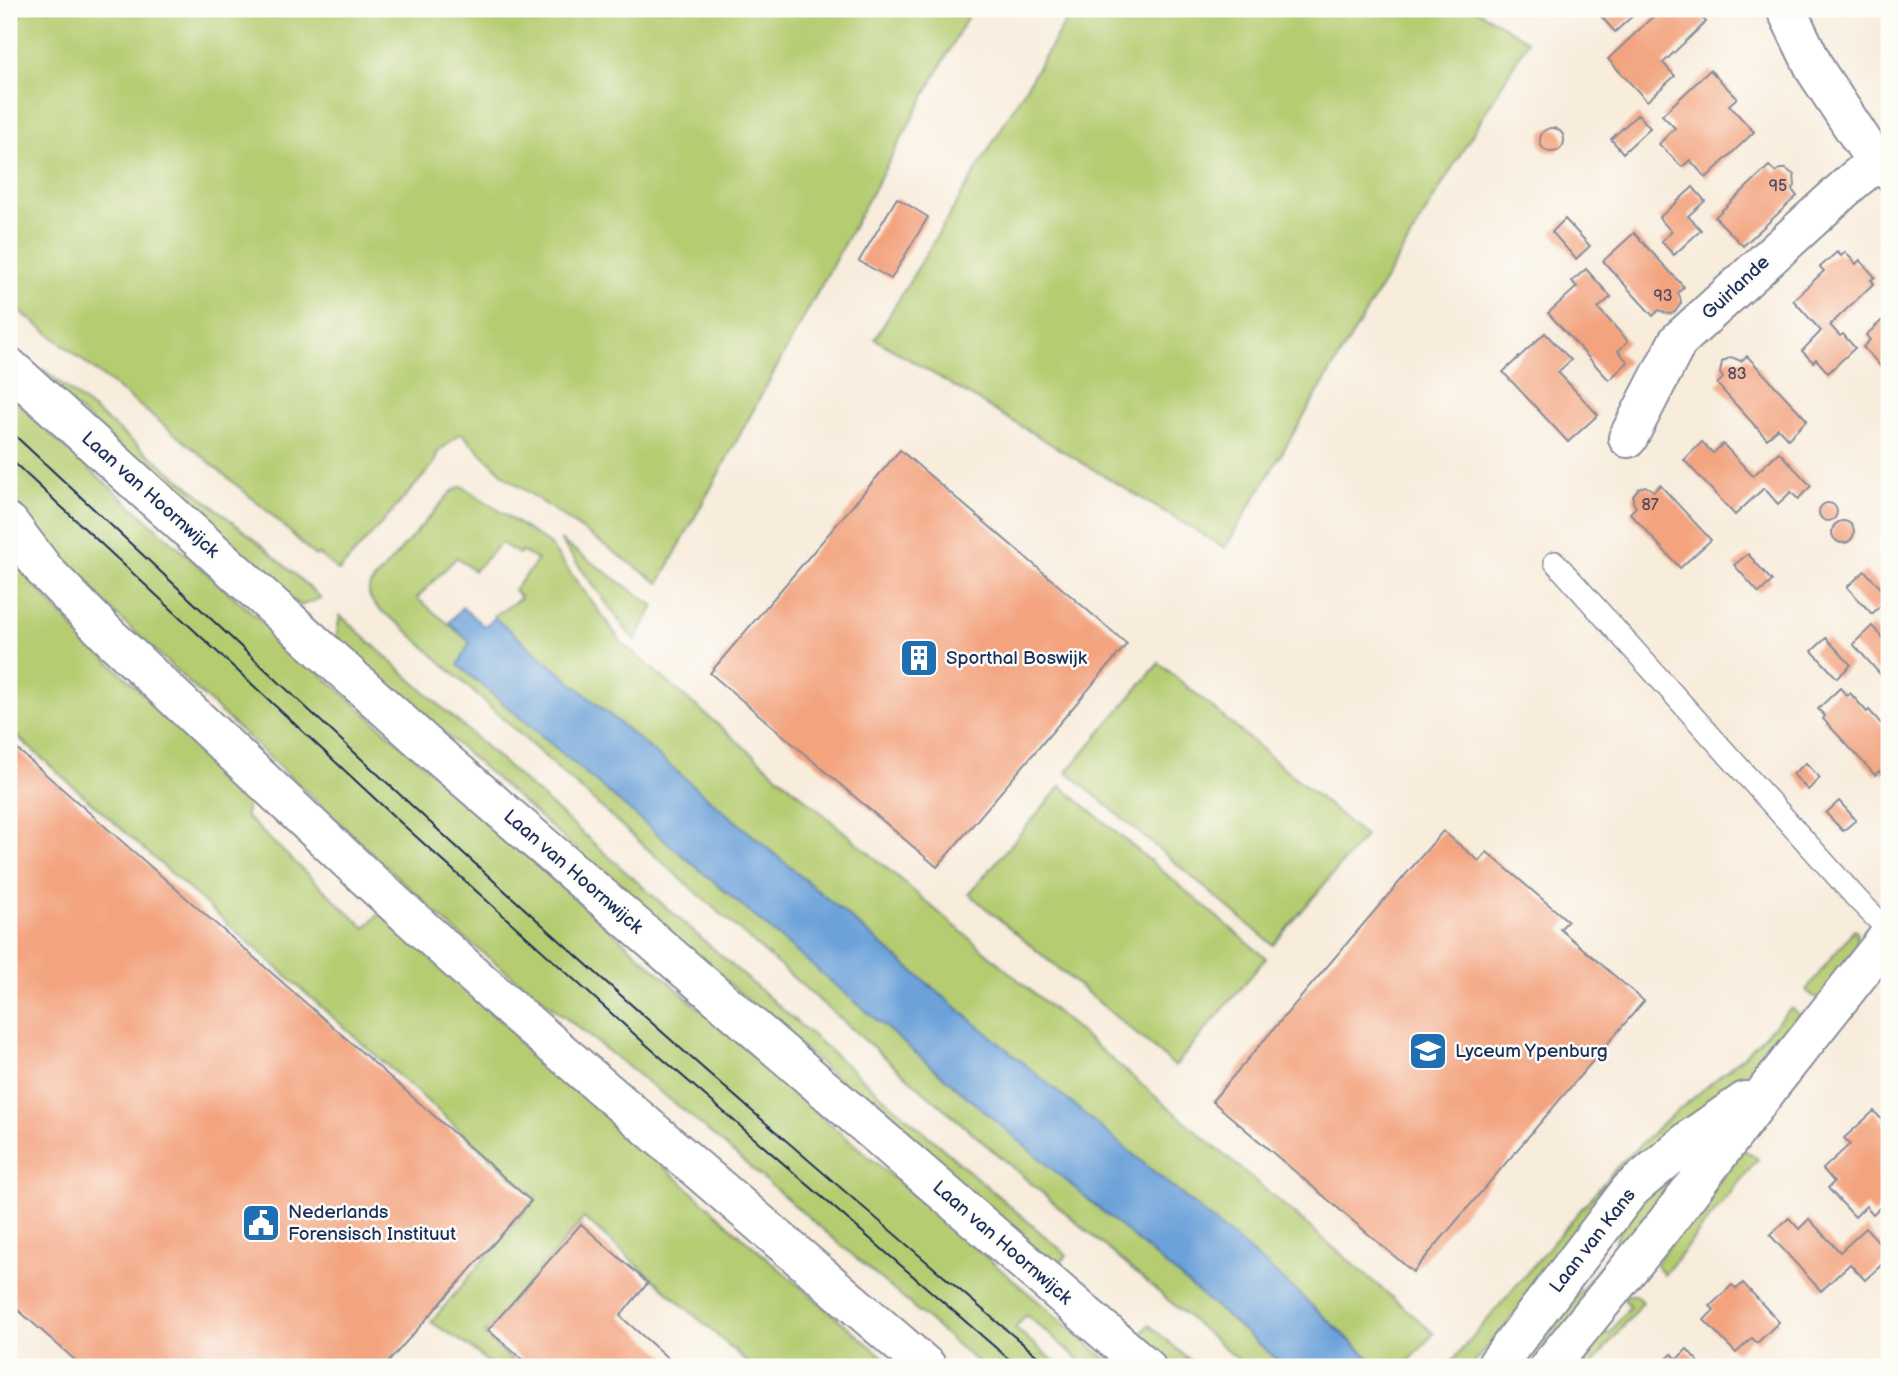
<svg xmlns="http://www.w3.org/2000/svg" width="1898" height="1376" font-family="'Balsamiq Sans',sans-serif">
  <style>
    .green { fill: #b5cc71; stroke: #687e68; stroke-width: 2 }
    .water { fill: #6ca1d9; stroke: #44689c; stroke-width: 2 }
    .building { fill: #f3a37e }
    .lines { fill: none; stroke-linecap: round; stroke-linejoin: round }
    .lane-casing { stroke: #8a8e9c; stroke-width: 24 }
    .street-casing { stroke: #8a8e9c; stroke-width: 42 }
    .secondary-casing { stroke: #8a8e9c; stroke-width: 42 }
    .lane { stroke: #fff; stroke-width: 21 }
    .street { stroke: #fff; stroke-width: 38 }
    .secondary { stroke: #fff; stroke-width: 38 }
    .tram { stroke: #1b2f5e; stroke-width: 2 }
    .labels { text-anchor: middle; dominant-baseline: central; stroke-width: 5; stroke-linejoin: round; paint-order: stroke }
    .number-label { font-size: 16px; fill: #514c66 }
    .street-label { font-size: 19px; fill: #1b2f5e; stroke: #fdfcf7 }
    .poi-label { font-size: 19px; fill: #1b2f5e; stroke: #fdfcf7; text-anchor: start }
  </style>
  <rect width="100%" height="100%" fill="#fdfcf7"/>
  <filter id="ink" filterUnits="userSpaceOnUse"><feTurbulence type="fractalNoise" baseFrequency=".0143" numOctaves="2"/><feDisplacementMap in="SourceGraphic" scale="14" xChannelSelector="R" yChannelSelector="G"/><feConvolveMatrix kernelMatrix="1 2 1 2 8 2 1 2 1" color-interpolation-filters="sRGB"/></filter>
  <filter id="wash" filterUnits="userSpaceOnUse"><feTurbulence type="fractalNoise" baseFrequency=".00686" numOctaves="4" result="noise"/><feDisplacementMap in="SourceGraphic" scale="28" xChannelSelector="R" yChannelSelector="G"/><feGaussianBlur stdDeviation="1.57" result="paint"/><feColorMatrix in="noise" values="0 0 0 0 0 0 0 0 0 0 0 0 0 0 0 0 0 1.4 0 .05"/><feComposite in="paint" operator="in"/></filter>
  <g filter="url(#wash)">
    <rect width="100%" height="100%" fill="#f8ecdb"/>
    <!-- green -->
    <g class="green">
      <polygon points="25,9 972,9 659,583 506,477 461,433 437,453 435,462 428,471 339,571 318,554 315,556 272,515 194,449 52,336 17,309 9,306 9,29"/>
      <polygon points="1073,9 1475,9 1528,41 1225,548 875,339"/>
      <polygon points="44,370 259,543 321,598 300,606 40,376"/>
      <polygon points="9,395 50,434 822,1117 1115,1367 1088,1367 1026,1315 1015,1328 1061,1367 983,1367 687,1113 455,931 91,591 9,495"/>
      <path d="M462 486 549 544 624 645 1434 1333 1404 1367H1377L1378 1365 1278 1275 939 993 495 618 494 616 521 598 514 590 538 560 521 551 519 554 501 543 474 571 457 557 417 598 470 642 458 665 1286 1367H1247C961 1125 677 881 402 626 389 616 363 603 370 585L451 492Z"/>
      <polygon points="560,540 654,606 635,640 630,635"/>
      <polygon points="9,556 74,629 247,790 247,811 245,816 365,928 381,912 749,1243 895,1367 753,1367 584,1218 484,1335 517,1365 515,1367 493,1367 470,1347 431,1322 536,1198 9,729"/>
      <path d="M340 615C579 833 821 1045 1067 1255L1057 1267 859 1098 336 638Z"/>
      <polygon points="1159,663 1365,836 1273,945 1067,772"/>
      <polygon points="1061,786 1266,958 1175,1066 969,894"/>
      <polygon points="1854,929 1857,931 1857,944 1854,955 1821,1003 1806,990"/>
      <polygon points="1791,1008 1806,1020 1773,1057 1747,1082 1717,1107 1598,1214 1471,1367 1447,1367 1617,1167 1663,1123 1745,1055"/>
      <polygon points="1717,1130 1626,1250 1615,1241 1632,1205"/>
      <polygon points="1744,1150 1758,1159 1664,1275 1655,1264"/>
      <polygon points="1604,1262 1612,1266 1536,1367 1518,1367"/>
      <polygon points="1629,1295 1635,1295 1643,1302 1590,1367 1563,1367 1598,1325 1609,1334 1630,1306 1622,1297"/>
      <polygon points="1149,1325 1198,1367 1174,1367 1138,1337"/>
    </g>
    <!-- water -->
    <polygon class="water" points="462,607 484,626 495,618 939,993 1278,1275 1378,1366 1377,1367 1286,1367 458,665 470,642 449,623"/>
    <g id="blocks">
      <!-- building -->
      <g class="building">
        <polygon points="1604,9 1640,9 1615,32 1599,14"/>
        <polygon points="1661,9 1694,9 1706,22 1663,63 1675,76 1647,101 1608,59"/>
        <polygon points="1710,70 1737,98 1729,105 1754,132 1706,178 1690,160 1682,167 1659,144 1675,128 1662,115"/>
        <polygon points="1638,114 1650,128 1623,153 1611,139"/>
        <circle cx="1552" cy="140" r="12"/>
        <polygon points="1769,166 1775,172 1780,169 1786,169 1794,175 1795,186 1792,190 1797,196 1743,246 1715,217"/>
        <polygon points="1693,187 1705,201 1688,216 1701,230 1674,255 1661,241 1672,232 1659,218"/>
        <polygon points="897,198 928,217 891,279 859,261"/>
        <polygon points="1565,219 1590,246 1576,259 1552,232"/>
        <polygon points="1634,233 1684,287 1678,293 1680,297 1681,303 1675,312 1670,314 1665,313 1659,310 1653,316 1603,261"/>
        <polygon points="1837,252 1841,256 1845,252 1856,264 1860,260 1875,277 1871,280 1874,283 1830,325 1840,336 1843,334 1855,348 1828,373 1816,359 1813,362 1802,351 1821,331 1793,300 1824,271 1820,267"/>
        <polygon points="1586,269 1611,297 1598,308 1628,341 1618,351 1628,362 1609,380 1548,313 1577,287 1572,281"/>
        <polygon points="1889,314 1889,366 1884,370 1863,347 1870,340 1866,335"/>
        <polygon points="1545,333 1571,360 1558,372 1598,415 1568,442 1503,372"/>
        <polygon points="1747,356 1807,420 1788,439 1778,428 1767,439 1717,384 1723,378 1720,373 1722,362 1731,357 1741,361"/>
        <polygon points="1702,442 1713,453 1723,444 1753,476 1779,452 1811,486 1798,499 1791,492 1778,504 1764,488 1735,515 1684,460"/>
        <polygon points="900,450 1127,644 937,867 710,673"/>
        <polygon points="1660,485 1711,540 1680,568 1630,513 1636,507 1633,502 1633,496 1639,488 1645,486 1654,491"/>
        <circle cx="1828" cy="512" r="9"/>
        <circle cx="1843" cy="532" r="11"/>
        <polygon points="1748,554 1772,581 1759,593 1734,565"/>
        <polygon points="1865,571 1889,597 1872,614 1847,587"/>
        <polygon points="1872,626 1882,637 1889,630 1889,684 1853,644"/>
        <polygon points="1826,638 1851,665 1837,678 1812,651"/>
        <polygon points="1840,688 1847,696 1850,693 1867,712 1869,710 1885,728 1883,729 1889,735 1889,767 1882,774 1879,771 1875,775 1823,719 1825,716 1818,709"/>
        <polygon points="9,742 531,1201 384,1367 83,1367 9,1302"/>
        <polygon points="1806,763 1820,778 1808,790 1793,774"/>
        <polygon points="1839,801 1856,820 1843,831 1826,813"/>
        <polygon points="1443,831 1479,861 1487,852 1568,921 1560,929 1644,1001 1413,1272 1212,1101"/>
        <polygon points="1874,1111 1889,1128 1889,1199 1873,1214 1866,1206 1855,1217 1828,1188 1834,1182 1823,1169 1850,1144 1844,1138"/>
        <polygon points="1789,1218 1799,1229 1809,1219 1840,1252 1866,1228 1889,1253 1889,1258 1865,1280 1850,1264 1821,1291 1770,1235"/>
        <polygon points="581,1224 648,1283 620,1316 678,1367 531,1367 488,1330"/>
        <polygon points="1743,1283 1779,1322 1757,1343 1752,1338 1736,1353 1704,1320 1714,1310 1710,1306 1732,1285 1737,1289"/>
        <polygon points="1687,1349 1703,1367 1658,1367 1672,1354 1677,1359"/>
      </g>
    </g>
  </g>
  <g filter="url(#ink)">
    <use href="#blocks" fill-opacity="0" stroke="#8a8e9c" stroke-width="2"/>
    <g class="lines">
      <defs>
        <polyline id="lane" points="1555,562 1858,900 1889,931"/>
        <g id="street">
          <polyline points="1786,9 1816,71 1876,162 1889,171"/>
          <polyline points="1628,438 1678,341 1853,181 1876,162"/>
          <polyline points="1495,1367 1630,1190 1693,1137 1745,1101"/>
          <polyline points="1549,1367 1666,1223 1774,1081 1889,936"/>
        </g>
        <g id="secondary">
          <polyline points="9,367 433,751 1146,1367"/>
          <polyline points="9,523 45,571 108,635 371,882 511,1009 927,1367"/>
        </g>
      </defs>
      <!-- lane casing -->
      <use href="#lane" class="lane-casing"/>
      <!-- street casing -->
      <use href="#street" class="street-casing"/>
      <!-- secondary casing -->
      <use href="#secondary" class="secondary-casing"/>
      <!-- lane -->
      <use href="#lane" class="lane"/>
      <!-- street -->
      <use href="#street" class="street"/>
      <!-- secondary -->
      <use href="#secondary" class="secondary"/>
      <!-- tram -->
      <g class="tram">
        <path d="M9 430C225 631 439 835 661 1031 789 1145 920 1256 1050 1367"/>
        <polyline points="9,458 400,822 642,1041 1018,1367"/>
      </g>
    </g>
  </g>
  <!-- icons -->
  <defs>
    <symbol id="building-square" viewBox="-11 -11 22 22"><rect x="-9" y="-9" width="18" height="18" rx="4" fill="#1f6fb2" stroke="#fdfcf7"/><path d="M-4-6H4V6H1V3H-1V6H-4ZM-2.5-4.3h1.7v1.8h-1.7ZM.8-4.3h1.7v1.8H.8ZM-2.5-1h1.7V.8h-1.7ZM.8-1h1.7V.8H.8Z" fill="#fff"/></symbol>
    <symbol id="school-square" viewBox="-11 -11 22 22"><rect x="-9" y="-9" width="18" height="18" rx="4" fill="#1f6fb2" stroke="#fdfcf7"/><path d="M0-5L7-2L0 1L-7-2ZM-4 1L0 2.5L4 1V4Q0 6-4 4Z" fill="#fff"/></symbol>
    <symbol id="civic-square" viewBox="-11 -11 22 22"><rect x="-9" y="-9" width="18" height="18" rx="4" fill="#1f6fb2" stroke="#fdfcf7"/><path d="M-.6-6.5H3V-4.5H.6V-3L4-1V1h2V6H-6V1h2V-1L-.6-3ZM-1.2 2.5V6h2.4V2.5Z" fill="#fff"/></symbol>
  </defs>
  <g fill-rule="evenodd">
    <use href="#building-square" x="897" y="636" width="44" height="44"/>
    <use href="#school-square" x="1406" y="1029" width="44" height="44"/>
    <use href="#civic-square" x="239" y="1201" width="44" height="44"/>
  </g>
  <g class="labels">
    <!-- number labels -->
    <g class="number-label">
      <text x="1778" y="186">95</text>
      <text x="1663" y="296">93</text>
      <text x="1737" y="374">83</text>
      <text x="1650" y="505">87</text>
    </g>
    <!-- street labels -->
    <g class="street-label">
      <text transform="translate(1736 288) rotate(-43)">Guirlande</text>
      <text transform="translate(150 495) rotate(42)">Laan van Hoornwijck</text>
      <text transform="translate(573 872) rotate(41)">Laan van Hoornwijck</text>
      <text transform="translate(1593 1241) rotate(-52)">Laan van Kans</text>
      <text transform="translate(1002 1243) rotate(41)">Laan van Hoornwijck</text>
    </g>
    <!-- poi labels -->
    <g class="poi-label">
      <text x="946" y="658">Sporthal Boswijk</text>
      <text x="1455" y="1051">Lyceum Ypenburg</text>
      <text x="288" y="1212">Nederlands<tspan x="288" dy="22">Forensisch Instituut</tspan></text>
    </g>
  </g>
  <!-- margin -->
  <rect width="1898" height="1376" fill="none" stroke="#fdfcf7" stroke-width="35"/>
</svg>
